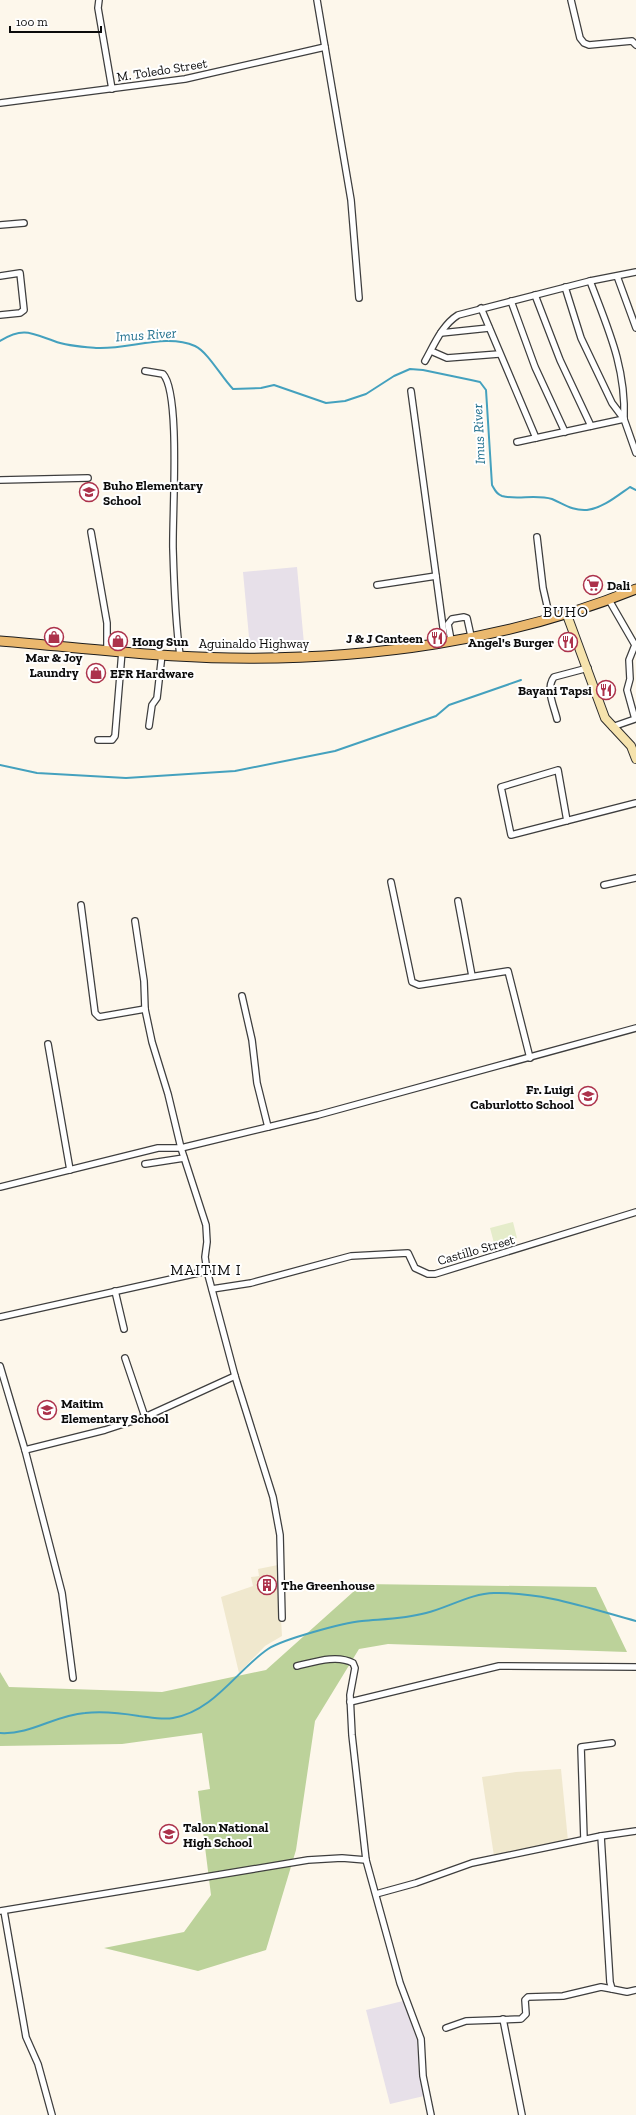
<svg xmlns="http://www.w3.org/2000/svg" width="636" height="2115" font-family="'Zilla Slab',serif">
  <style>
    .industrial { fill: #e7e0e9 }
    .farmland { fill: #f0e8ce }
    .forest { fill: #bcd29a }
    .pitch { fill: #e5ecca }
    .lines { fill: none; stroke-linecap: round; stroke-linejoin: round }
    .stream { stroke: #44a1be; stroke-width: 2 }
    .street-casing { stroke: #3e3e3e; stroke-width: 8 }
    .secondary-casing { stroke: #2d2d2d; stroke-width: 10 }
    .primary-casing { stroke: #1c1c1c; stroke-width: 11 }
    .street { stroke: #fff; stroke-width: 5.5 }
    .secondary { stroke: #f6e3ad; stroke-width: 8 }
    .primary { stroke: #eab86e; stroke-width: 9 }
    .labels { text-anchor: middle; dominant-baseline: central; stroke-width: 4; stroke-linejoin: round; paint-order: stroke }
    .street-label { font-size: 13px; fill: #0b0b0b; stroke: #fff }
    .poi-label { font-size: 13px; font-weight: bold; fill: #0b0b0b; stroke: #fff; text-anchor: start }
    .water-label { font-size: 14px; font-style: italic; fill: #22718f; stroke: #fff }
    .quarter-label { font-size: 15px; letter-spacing: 1px; fill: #0b0b0b; stroke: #fff }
  </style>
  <rect width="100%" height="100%" fill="#fdf7eb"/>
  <!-- industrial -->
  <g class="industrial">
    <polygon points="297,567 304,644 250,648 243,572"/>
    <polygon points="403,2001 417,2040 419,2076 424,2096 390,2104 366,2010"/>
  </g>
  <!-- farmland -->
  <g class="farmland">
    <polygon points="278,1565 282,1636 265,1646 239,1673 221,1597 253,1586 251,1577 259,1576 258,1569"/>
    <polygon points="561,1769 568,1841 494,1856 482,1777 516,1772"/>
  </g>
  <!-- forest -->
  <polygon class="forest" points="362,1584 596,1587 627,1652 388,1644 359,1649 315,1721 296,1850 266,1950 198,1971 104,1948 184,1932 211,1895 198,1791 210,1789 202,1733 122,1744 0,1746 0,1672 9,1687 162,1692 266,1670"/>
  <!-- pitch -->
  <polygon class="pitch" points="513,1222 517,1238 494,1243 490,1228"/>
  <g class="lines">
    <!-- stream -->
    <g class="stream">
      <path d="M0 341C23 327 31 333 54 341 67 346 83 347 96 348 129 350 165 333 195 346 208 352 222 378 233 389L261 388 274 385 326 403 345 401 366 394 394 376 410 369 423 370 471 380 480 382 486 390 492 485C495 490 496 494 502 496 517 500 536 494 552 499 564 504 572 511 587 510 603 508 617 496 630 487L636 490"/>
      <polyline points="0,765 37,773 126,778 235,771 335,751 436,716 449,705 521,680"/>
      <path d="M0 1733C31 1735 55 1715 85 1713 102 1711 121 1713 139 1716 149 1717 162 1720 173 1718 214 1711 237 1670 268 1649 283 1639 343 1623 362 1621 383 1619 404 1619 426 1613 447 1608 472 1593 494 1593 544 1592 588 1608 636 1621"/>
    </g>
    <defs>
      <g id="street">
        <polyline points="99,0 98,8 112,89"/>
        <polyline points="317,0 351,200 359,298"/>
        <polyline points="571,0 580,38 584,43 589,45 632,41 636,45"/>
        <polyline points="0,103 185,79 325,47"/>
        <polyline points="0,225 24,223"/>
        <polyline points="0,276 20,273 24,310 20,313 0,315"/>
        <polyline points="617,276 636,328"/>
        <path d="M590 281C608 329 626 367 624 419"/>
        <polyline points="565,287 581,338 612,403 624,419 636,453"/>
        <polyline points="535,295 560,360 591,426"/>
        <polyline points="511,301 535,367 565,432"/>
        <polyline points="481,308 536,438"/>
        <polyline points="441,333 489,328"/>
        <polyline points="431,351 447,358 499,354"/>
        <path d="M425 361C434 345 442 325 458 315L590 281 636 272"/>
        <path d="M145 371 163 374C181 393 172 518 173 549 174 584 175 620 180 655"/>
        <polyline points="411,391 445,642"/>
        <polyline points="517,442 624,419"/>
        <polyline points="0,480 88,478"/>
        <polyline points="91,532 107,623 107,650"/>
        <polyline points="537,537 543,588 549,614"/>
        <polyline points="377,585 436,576"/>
        <polyline points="609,600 635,645 629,660 630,679 627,690 635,719 612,727"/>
        <polyline points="451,640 448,624 452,619 464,617 467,618 471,636"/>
        <path d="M557 719C554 706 545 689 554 677L588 668"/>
        <polyline points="149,726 152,705 157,698 162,654"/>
        <polyline points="98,740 112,740 115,736 122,651"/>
        <polyline points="567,821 558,770 501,787 511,835 636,803"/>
        <polyline points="391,882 412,982 419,985 508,971 530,1058"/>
        <polyline points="604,885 636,878"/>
        <polyline points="458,901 472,976"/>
        <polyline points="81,905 95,1013 99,1017 145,1009"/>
        <polyline points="135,921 144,981 145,1009 152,1042 168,1094 181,1148 206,1225 207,1242 205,1257 207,1271 235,1376 273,1497 280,1535 282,1618"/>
        <polyline points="242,996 252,1040 257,1083 268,1127"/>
        <polyline points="48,1044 70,1170"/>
        <polyline points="145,1164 184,1158"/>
        <polyline points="0,1187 158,1148 181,1148 318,1115 636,1028"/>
        <polyline points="212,1289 251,1283 351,1256 408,1253 415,1268 428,1274 435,1274 636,1212"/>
        <polyline points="115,1291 124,1329"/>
        <polyline points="0,1317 207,1271"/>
        <polyline points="125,1358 145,1417"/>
        <polyline points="0,1366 25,1450 62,1593 73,1678"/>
        <polyline points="25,1450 105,1430 145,1417 235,1376"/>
        <path d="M297 1666C314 1662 337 1654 353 1663L355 1668 350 1695 352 1735 366 1860 400 1983 421 2039 423 2076 431 2115"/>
        <polyline points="350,1702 499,1666 636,1667"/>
        <polyline points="601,1836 610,1982 612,1989 627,1992 636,1990"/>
        <polyline points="584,1839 581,1747 612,1743"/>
        <polyline points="376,1894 416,1883 472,1863 601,1836 636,1831"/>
        <polyline points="0,1911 308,1860 342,1858 366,1860"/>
        <polyline points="4,1911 26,2037 38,2064 52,2115"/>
        <polyline points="503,2019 522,2115"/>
        <polyline points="446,2028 466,2021 521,2019 526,2014 525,2000 528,1997 563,1996 601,1987 612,1989"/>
      </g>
      <polyline id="secondary" points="567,615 605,718 631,746 636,759"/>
      <path id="primary" d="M0 641C76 647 153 657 230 658 366 660 509 641 636 589"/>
    </defs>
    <!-- street casing -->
    <use href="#street" class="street-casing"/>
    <!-- secondary casing -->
    <use href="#secondary" class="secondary-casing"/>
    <!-- primary casing -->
    <use href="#primary" class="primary-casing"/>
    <!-- street -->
    <use href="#street" class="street"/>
    <!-- secondary -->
    <use href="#secondary" class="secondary"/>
    <!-- primary -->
    <use href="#primary" class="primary"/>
  </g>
  <!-- icons -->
  <defs>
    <symbol id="school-ring" viewBox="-11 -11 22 22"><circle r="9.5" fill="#fff" stroke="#ac324b" stroke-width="1.5"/><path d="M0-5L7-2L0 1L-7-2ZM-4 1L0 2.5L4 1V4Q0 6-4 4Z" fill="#ac324b"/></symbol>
    <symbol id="supermarket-ring" viewBox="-11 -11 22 22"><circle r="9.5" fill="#fff" stroke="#ac324b" stroke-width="1.5"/><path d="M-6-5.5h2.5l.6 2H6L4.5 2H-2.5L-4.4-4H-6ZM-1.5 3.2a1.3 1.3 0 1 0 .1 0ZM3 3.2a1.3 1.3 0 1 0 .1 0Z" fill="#ac324b"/></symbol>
    <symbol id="shop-ring" viewBox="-11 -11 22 22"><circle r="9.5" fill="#fff" stroke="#ac324b" stroke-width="1.5"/><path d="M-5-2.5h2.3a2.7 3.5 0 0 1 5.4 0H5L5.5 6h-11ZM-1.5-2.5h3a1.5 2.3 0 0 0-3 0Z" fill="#ac324b"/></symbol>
    <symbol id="restaurant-ring" viewBox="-11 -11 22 22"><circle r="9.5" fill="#fff" stroke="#ac324b" stroke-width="1.5"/><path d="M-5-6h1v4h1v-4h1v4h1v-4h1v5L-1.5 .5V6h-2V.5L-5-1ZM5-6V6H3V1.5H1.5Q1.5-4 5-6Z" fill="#ac324b"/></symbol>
    <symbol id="building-ring" viewBox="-11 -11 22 22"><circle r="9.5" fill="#fff" stroke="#ac324b" stroke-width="1.5"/><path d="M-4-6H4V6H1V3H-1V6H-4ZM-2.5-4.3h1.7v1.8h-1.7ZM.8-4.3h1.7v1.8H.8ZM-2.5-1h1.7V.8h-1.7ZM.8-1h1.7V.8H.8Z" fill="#ac324b"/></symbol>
  </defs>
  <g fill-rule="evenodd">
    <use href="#school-ring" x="78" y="481" width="22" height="22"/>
    <use href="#supermarket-ring" x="582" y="574" width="22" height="22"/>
    <use href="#shop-ring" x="43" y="626" width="22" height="22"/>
    <use href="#restaurant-ring" x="426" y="627" width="22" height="22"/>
    <use href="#shop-ring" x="107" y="630" width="22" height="22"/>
    <use href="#restaurant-ring" x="557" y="631" width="22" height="22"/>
    <use href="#shop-ring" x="85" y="662" width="22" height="22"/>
    <use href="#restaurant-ring" x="595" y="679" width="22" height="22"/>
    <use href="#school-ring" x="577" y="1085" width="22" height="22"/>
    <use href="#school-ring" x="36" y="1399" width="22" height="22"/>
    <use href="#building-ring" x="256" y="1574" width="22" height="22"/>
    <use href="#school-ring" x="158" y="1823" width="22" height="22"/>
  </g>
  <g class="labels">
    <!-- street labels -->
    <g class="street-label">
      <text transform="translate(162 70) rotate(-9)">M. Toledo Street</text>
      <text x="254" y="643">Aguinaldo Highway</text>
      <text transform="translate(476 1250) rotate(-16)">Castillo Street</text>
    </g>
    <!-- poi labels -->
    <g class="poi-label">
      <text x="103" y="485">Buho Elementary<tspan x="103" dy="15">School</tspan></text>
      <text x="607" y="585">Dali</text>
      <text x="423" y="638" text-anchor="end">J &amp; J Canteen</text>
      <text x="132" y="641">Hong Sun</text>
      <text x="554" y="642" text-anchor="end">Angel's Burger</text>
      <text x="54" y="657" text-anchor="middle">Mar &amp; Joy<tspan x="54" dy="15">Laundry</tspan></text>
      <text x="110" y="673">EFR Hardware</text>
      <text x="592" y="690" text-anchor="end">Bayani Tapsi</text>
      <text x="574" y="1089" text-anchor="end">Fr. Luigi<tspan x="574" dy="15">Caburlotto School</tspan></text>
      <text x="61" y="1403">Maitim<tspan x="61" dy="15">Elementary School</tspan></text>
      <text x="281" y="1585">The Greenhouse</text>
      <text x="183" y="1827">Talon National<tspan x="183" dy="15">High School</tspan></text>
    </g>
    <!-- water labels -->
    <g class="water-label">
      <text transform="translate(146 335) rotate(-4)">Imus River</text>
      <text transform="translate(479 434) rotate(-93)">Imus River</text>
    </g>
    <!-- quarter labels -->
    <g class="quarter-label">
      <text x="566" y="612">BUHO</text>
      <text x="206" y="1270">MAITIM I</text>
    </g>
  </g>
  <!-- scale -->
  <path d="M10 26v6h91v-6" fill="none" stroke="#0b0b0b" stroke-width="2"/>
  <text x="16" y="26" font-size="12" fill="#0b0b0b" stroke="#ffffff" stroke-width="3" paint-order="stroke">100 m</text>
</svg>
